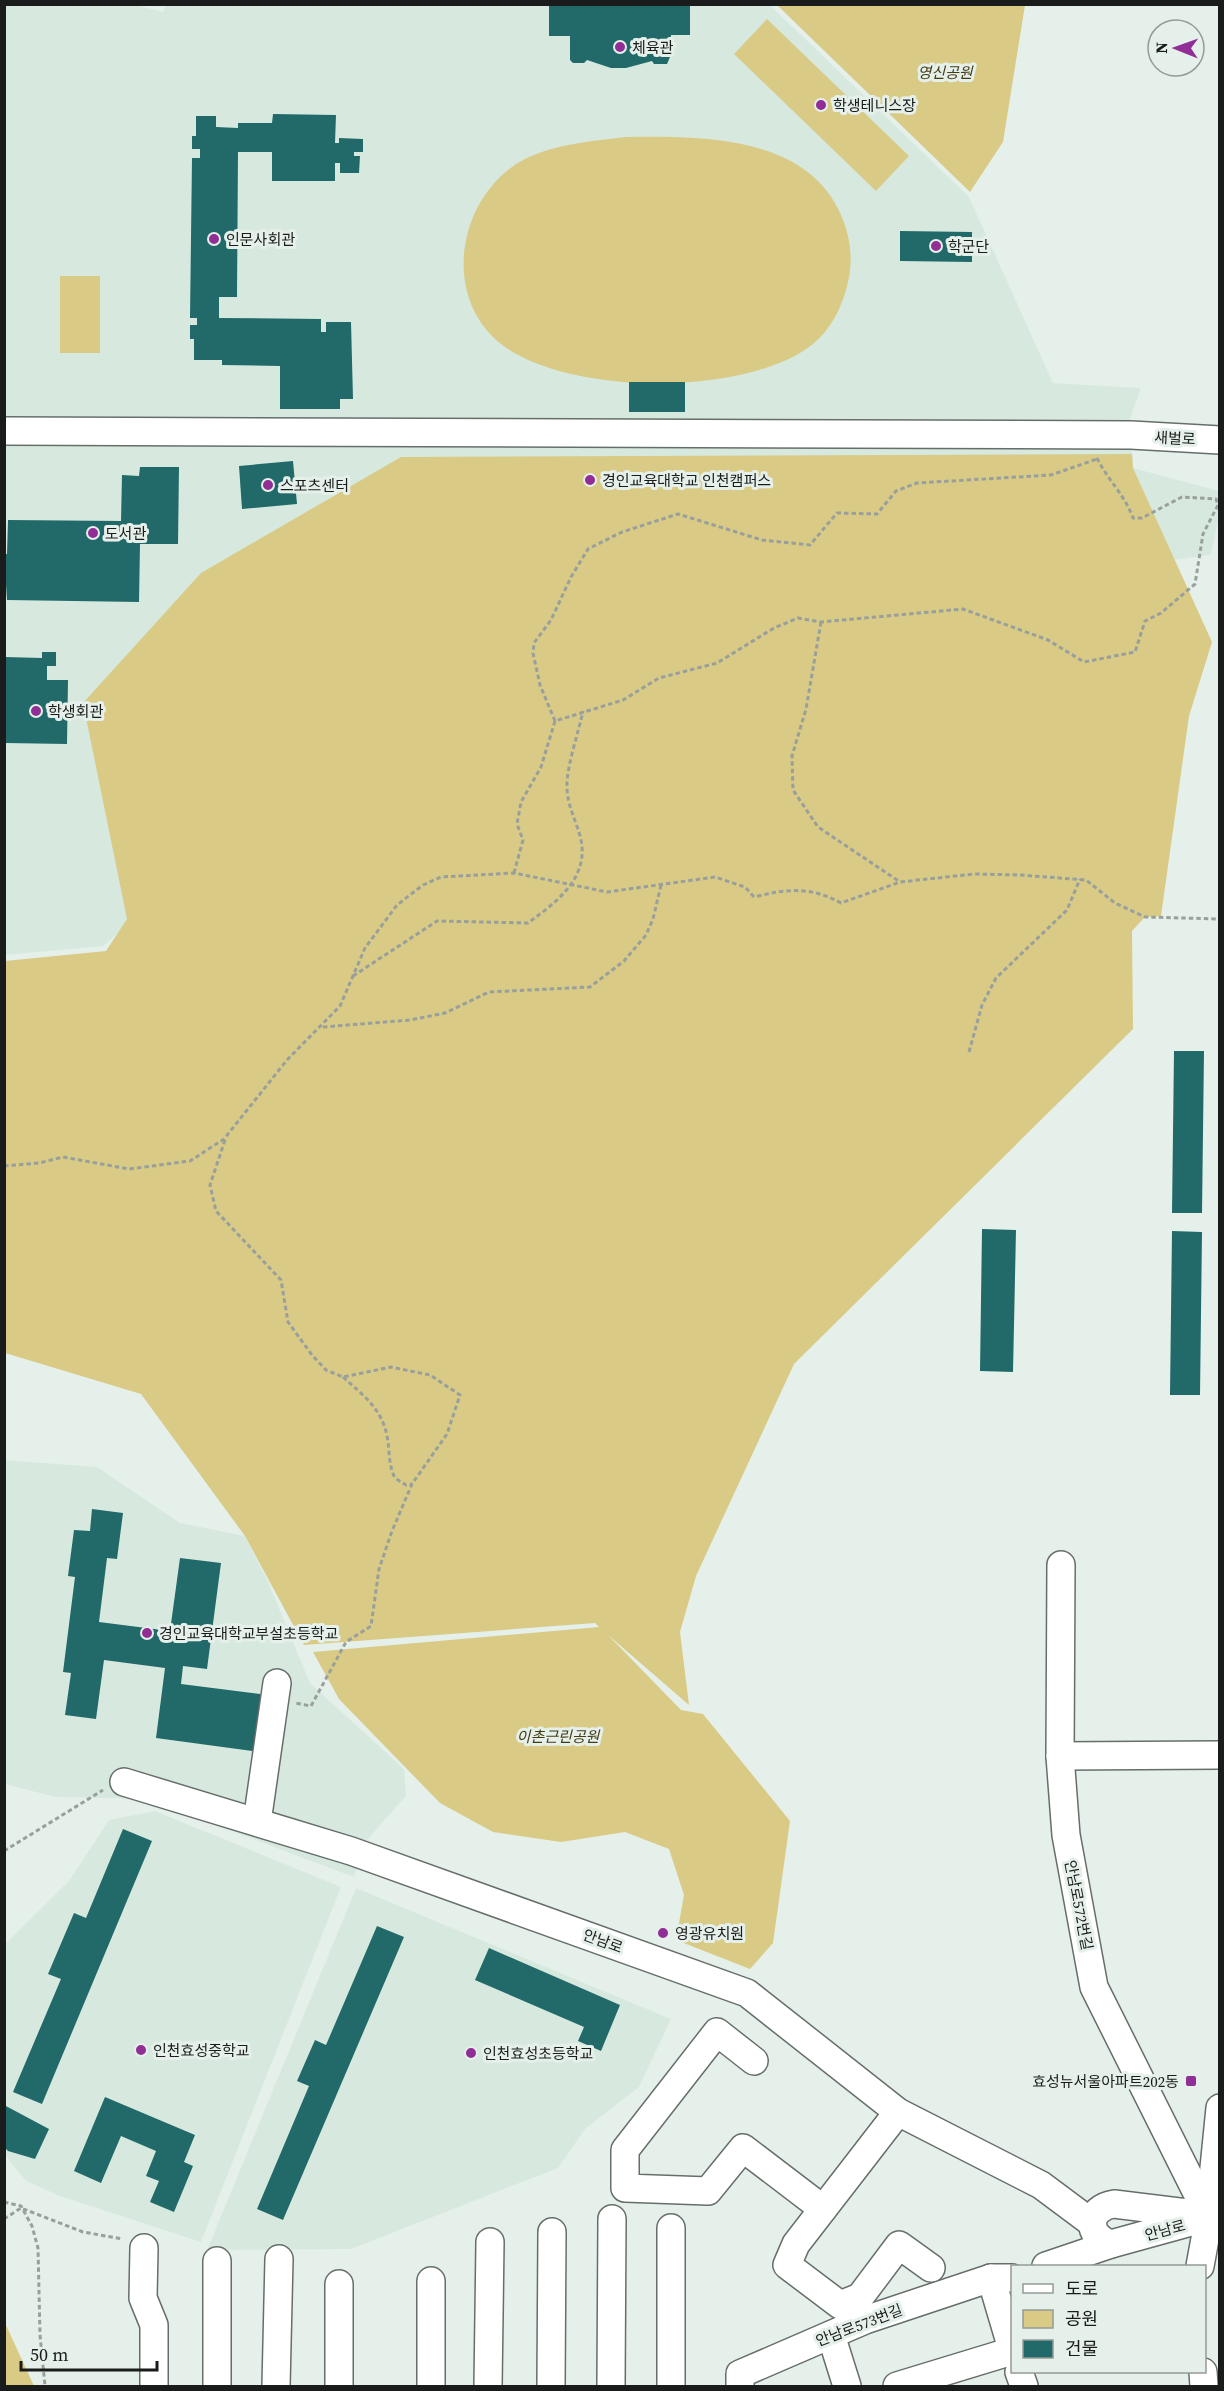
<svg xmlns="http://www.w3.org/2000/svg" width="1224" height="2391" font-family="'Source Serif 4','Noto Sans KR',serif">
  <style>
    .built { fill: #d7e9df }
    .green { fill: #d9ca86 }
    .building { fill: #226969 }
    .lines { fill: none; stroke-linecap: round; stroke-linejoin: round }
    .minor-casing { stroke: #666e6a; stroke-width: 30 }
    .path { stroke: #99a09c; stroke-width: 3; stroke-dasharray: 4.5 3; stroke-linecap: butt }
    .minor { stroke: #fff; stroke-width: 27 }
    .poi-dot { fill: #902e95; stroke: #e6f0eb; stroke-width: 2 }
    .labels { text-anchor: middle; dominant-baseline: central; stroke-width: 6; stroke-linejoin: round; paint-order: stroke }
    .poi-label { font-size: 15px; fill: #191c1a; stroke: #e6f0eb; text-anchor: start }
    .park-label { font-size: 15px; font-style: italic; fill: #433b14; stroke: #e6f0eb }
    .street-label { font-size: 15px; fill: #191c1a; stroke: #e6f0eb }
  </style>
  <rect width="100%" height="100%" fill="#e6f0eb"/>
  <!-- built -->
  <g class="built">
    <polygon points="132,4 163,12 166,4 770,5 969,197 1053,383 1141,388 1130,419 1133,468 1219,491 1219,516 1211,555 1009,581 601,519 103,946 5,955 5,5"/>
    <polygon points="4,1460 97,1467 180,1523 245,1536 269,1584 310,1683 404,1769 406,1796 366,1841 354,1877 146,1799 55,1797 5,1784"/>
    <polygon points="155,1811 341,1887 201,2242 60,2196 26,2181 5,2155 5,1944 69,1881 109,1820"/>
    <polygon points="356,1888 671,2019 639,2087 585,2129 558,2168 351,2249 207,2250"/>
  </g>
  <!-- green -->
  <g class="green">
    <polygon points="777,5 1025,5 1003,142 970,192"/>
    <polygon points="767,19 909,156 876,191 734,54"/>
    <path d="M626 137C700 136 807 135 841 215 849 233 852 252 850 271 846 298 835 326 813 344 747 397 568 396 501 344 439 295 459 193 525 159 555 144 593 141 626 137Z"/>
    <rect x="60" y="276" width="40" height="77"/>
    <polygon points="1132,454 1133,468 1212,642 1189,716 1161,916 1145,917 1132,931 1133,1029 794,1364 696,1576 680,1632 689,1705 608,1635 681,1710 703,1714 790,1821 773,1943 750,1969 676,1940 684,1895 669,1849 625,1832 561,1842 493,1832 440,1803 339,1699 313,1652 599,1627 595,1623 304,1645 245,1536 141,1394 5,1353 5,961 106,951 127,919 83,703 201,573 401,457"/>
    <polygon points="5,2323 34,2386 5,2386"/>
  </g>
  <!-- building -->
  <g class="building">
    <polygon points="549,4 690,4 690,35 671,35 670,57 667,64 654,64 652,61 626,68 611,68 587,60 584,63 573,63 570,60 570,36 549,36"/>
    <polygon points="273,114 336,115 335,143 339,143 339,138 363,139 363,152 354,152 354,156 360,156 359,173 340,173 340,163 335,163 335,181 272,181 272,152 238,152 237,297 219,297 219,318 321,319 321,332 326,332 326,322 351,322 353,399 340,399 340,409 280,409 280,366 222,365 222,360 194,360 194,339 190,339 190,325 197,325 197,318 190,318 192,158 200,158 200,149 192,149 192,136 196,136 196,116 216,116 216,127 238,128 238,123 272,123"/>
    <polygon points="900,231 972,232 972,262 900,261"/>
    <rect x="629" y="382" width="56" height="30"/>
    <polygon points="293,461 297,504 242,509 239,466"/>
    <polygon points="140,467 179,467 178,544 140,544 139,602 7,600 4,554 7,554 8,520 121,521 122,475 139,476"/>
    <polygon points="42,652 56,652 56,666 47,666 47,680 68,680 67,744 5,743 5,657 42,658"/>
    <polygon points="1174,1051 1204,1051 1202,1213 1172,1213"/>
    <polygon points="982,1229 1016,1230 1013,1372 980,1371"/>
    <polygon points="1172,1231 1202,1232 1200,1395 1170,1395"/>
    <polygon points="92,1509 123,1513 117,1559 107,1558 99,1622 170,1631 180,1558 221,1563 207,1669 183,1666 181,1684 268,1695 260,1752 156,1738 165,1668 104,1660 96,1719 65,1715 71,1673 63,1672 75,1577 68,1576 74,1530 90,1531"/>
    <polygon points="123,1829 152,1841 42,2104 13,2092 61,1979 48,1974 74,1913 86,1918"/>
    <polygon points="377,1926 404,1937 283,2220 257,2209 309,2086 297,2081 315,2040 326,2045"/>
    <polygon points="489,1948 620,2005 601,2051 578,2041 584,2027 475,1980"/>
    <polygon points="105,2097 195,2135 184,2162 193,2166 174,2212 150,2202 159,2181 146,2176 156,2151 121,2136 101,2183 74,2171"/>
    <polygon points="4,2105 49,2129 35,2159 8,2151 4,2147"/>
  </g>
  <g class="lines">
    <defs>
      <g id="minor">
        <polyline points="4,431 1131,435 1220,440"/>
        <polyline points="1061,1565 1060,1756 1066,1835 1094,1987 1209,2217"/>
        <polyline points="1060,1756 1220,1755"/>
        <polyline points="124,1782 351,1851 747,1993 898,2112 1041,2185 1092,2223"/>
        <polyline points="257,1822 277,1683"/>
        <polyline points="754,2061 717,2032 625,2150 625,2188 708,2191 743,2148 823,2209"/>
        <polyline points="898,2112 796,2244 787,2265 840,2305 860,2297 899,2245 931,2268"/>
        <path d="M1209 2217 1111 2244C1085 2236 1087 2208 1114 2204L1220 2217"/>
        <polyline points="144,2248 143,2298 154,2325 154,2386"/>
        <polyline points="1046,2266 1111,2244"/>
        <polyline points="1200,2266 1209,2217 1220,2108"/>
        <polyline points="991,2278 1012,2349"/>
        <polyline points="431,2281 431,2386"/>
        <polyline points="339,2284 339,2386"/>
        <polyline points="831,2335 847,2386"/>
        <polyline points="1019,2372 1024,2386"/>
        <polyline points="1203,2372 1204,2386"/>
        <polyline points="217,2386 217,2261"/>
        <polyline points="276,2386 279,2259"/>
        <polyline points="488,2386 490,2242"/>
        <polyline points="551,2386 552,2232"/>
        <polyline points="611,2386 612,2219"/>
        <polyline points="671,2386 671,2228"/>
        <polyline points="740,2386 740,2374 865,2320 991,2278 1012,2278"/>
        <polyline points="897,2386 1012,2351"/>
      </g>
    </defs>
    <!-- minor casing -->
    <use href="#minor" class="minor-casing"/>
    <!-- path -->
    <g class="path">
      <polyline points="821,622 806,709 792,756 793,790 818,827 900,882"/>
      <polyline points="555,721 540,685 533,653 534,643 551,620 571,577 588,549 622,532 678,514 762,540 810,545 837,513 877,514 896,491 917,483 1051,475 1097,459"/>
      <path d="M514 873 523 840 517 824 521 802 541 767 555 721 623 700 659 678 717 663 774 628 798 618 821 622 963 609 1048 640 1084 662 1135 652 1145 621 1161 613 1195 584 1203 534 1218 505 1216 499 1182 497 1142 518H1133C1125 495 1106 478 1096 456"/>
      <path d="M353 976 437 921 528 923C555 903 589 879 581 840 577 822 567 806 567 787 566 768 579 731 583 711"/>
      <polyline points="323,1027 410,1020 445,1013 489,992 590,987 624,961 646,935 653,919 661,885"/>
      <polyline points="969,1052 982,1005 996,978 1067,910 1080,879"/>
      <polyline points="225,1140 210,1185 216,1211 281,1280 288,1322 312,1355 326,1370 343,1377 391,1367 430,1375 460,1395 447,1434 412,1484 392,1531 379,1569 371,1626 346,1642 311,1706 295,1703"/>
      <path d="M4 1166 39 1163 63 1157 129 1169 190 1161 224 1139 287 1060 340 1006 365 948 397 905 423 885 441 877 514 873 607 892 715 877 745 887 754 897C786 889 810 886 841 903L900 882 974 874 1020 875 1086 880 1115 903 1145 917 1220 919"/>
      <path d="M343 1377C363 1395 382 1409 387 1436 390 1450 388 1465 395 1478L406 1485 412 1484"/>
      <polyline points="4,1851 103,1790"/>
      <polyline points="4,2202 21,2206 32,2226 38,2248 40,2335 45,2386"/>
      <polyline points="4,2219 21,2208 83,2232 123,2239"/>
    </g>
    <!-- minor -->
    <use href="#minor" class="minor"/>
  </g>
  <!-- markers -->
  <g class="poi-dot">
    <circle cx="620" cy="47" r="6"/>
    <circle cx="821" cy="105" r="6"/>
    <circle cx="214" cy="239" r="6"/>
    <circle cx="936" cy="246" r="6"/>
    <circle cx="590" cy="480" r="6"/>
    <circle cx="268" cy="485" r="6"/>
    <circle cx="93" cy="533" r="6"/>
    <circle cx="36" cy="711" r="6"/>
    <circle cx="147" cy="1633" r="6"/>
    <circle cx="663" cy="1933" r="6"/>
    <circle cx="141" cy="2050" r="6"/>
    <circle cx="471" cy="2053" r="6"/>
    <rect x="1185" y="2075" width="12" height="12" rx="3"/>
  </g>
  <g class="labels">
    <!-- poi labels -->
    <g class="poi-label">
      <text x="632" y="47">체육관</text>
      <text x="833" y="105">학생테니스장</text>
      <text x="226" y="239">인문사회관</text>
      <text x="948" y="246">학군단</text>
      <text x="602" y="480">경인교육대학교 인천캠퍼스</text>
      <text x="280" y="485">스포츠센터</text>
      <text x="105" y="533">도서관</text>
      <text x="48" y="711">학생회관</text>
      <text x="159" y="1633">경인교육대학교부설초등학교</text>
      <text x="675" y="1933">영광유치원</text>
      <text x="153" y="2050">인천효성중학교</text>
      <text x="483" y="2053">인천효성초등학교</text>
      <text x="1179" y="2081" text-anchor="end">효성뉴서울아파트202동</text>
    </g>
    <!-- park labels -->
    <g class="park-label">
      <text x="945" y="72">영신공원</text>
      <text x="558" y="1736">이촌근린공원</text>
    </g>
    <!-- street labels -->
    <g class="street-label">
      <text transform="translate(1175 438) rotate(3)">새벌로</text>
      <text transform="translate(1079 1905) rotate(79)">안남로572번길</text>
      <text transform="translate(603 1941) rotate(20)">안남로</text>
      <text transform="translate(1165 2230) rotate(-15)">안남로</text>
      <text transform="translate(859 2325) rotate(-21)">안남로573번길</text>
    </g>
  </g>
  <!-- border -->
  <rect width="1224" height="2391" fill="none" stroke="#191c1a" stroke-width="12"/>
  <!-- legend -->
  <rect x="1011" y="2265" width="195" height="108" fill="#e6f0eb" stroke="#949b97" stroke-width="1.5"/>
  <rect x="1023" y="2284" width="30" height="9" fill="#ffffff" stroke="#949b97" stroke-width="1.5"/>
  <text x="1065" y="2295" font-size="18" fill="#191c1a">도로</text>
  <rect x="1023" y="2310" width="30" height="18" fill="#d9ca86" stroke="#949b97" stroke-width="1.5"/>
  <text x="1065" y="2325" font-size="18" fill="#191c1a">공원</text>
  <rect x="1023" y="2340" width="30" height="18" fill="#226969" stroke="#949b97" stroke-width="1.5"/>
  <text x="1065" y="2355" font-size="18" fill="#191c1a">건물</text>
  <!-- north arrow -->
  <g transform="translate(1176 48) rotate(271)"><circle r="28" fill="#e6f0eb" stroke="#949b97" stroke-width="1.5"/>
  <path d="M0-4.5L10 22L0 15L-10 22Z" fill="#902e95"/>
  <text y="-9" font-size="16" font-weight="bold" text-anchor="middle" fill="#191c1a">N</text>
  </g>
  <!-- scale -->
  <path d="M21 2361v9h136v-9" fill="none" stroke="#191c1a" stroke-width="3"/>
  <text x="30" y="2361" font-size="18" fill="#191c1a" stroke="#e6f0eb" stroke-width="4.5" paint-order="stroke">50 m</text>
</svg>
